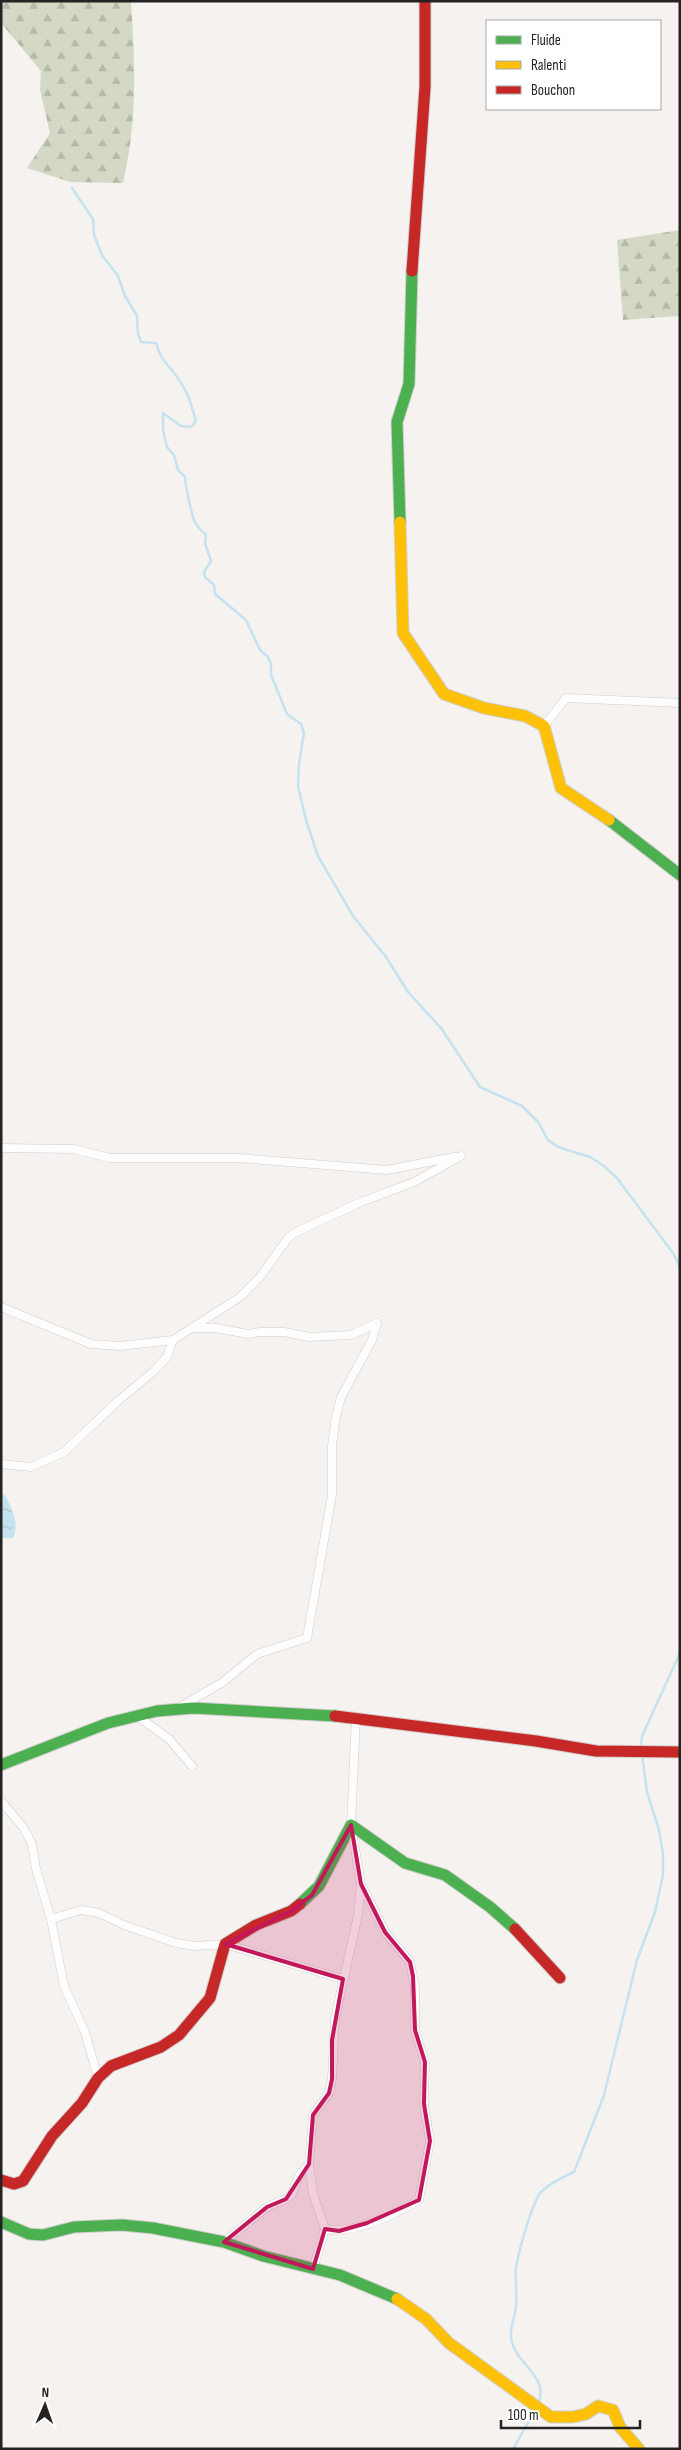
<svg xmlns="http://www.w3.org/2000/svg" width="681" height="2450" font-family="'Sofia Sans Condensed',sans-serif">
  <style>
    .forest { fill: url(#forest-firs) }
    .water { fill: url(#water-ripples) }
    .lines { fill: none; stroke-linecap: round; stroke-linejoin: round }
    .stream { stroke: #c5e2f0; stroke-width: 2.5 }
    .street-casing { stroke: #d0cecc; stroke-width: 9 }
    .fast-casing { stroke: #d0cecc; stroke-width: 13 }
    .slow-casing { stroke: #d0cecc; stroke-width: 13 }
    .jam-casing { stroke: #d0cecc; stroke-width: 13 }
    .street { stroke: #fefdfd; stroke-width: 8 }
    .fast { stroke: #4caf50; stroke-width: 11 }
    .slow { stroke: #ffc107; stroke-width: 11 }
    .jam { stroke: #c62828; stroke-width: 11 }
    .marked { fill: #c2185b; fill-opacity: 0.2; stroke: #c2185b; stroke-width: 4; stroke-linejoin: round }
  </style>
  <defs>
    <pattern id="forest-firs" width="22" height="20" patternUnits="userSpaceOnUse" patternTransform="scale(1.25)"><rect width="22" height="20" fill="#d3d9c4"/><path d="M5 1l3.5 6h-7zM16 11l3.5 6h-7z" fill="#b5baa8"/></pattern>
    <pattern id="water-ripples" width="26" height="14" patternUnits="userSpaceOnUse" patternTransform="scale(1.25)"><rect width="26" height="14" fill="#c5e2f0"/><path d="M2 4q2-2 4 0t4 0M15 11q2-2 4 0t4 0" fill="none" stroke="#a9c2ce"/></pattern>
  </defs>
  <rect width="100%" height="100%" fill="#f5f2f0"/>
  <!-- forest -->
  <g class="forest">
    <path d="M1 1H131C135 67 138 118 123 183L70 182 27 168 50 133 40 90 41 71 1 23Z"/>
    <polygon points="680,230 680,316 623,320 617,240"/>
  </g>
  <!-- water -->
  <path class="water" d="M5 1495C12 1509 20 1524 13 1538H1V1496Z"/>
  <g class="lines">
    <!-- stream -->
    <g class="stream">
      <path d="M72 188 93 219 94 235 102 255 118 276 125 296 137 316 138 334 141 342 156 343C161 362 170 365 179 380 188 392 192 407 196 421L191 427 181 426 163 413V430L167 447 174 455 178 470 185 477C185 483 192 517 195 522 197 527 202 531 206 535L205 543 211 561 204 572 205 577 214 585 215 594 246 620 260 650 268 657 271 664V675L287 714 301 724 304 733 299 764 298 786 306 820 318 856 353 916 386 957 408 992 441 1028 480 1087 522 1106 538 1122 548 1140 558 1147 590 1157 604 1166 617 1178 673 1253 680 1267"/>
      <polyline points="641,1748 642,1736 680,1653"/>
      <path d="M538 2404C551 2376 513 2363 511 2337 510 2327 515 2317 516 2307 517 2294 515 2281 516 2268 518 2254 532 2202 541 2192 550 2183 563 2177 574 2172L604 2095 637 1960 655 1912 663 1875V1854L659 1830 647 1792 642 1754"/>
      <polyline points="513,2449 536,2409"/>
    </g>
    <defs>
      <g id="street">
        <polyline points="544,726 566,698 680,703"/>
        <polyline points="1,1148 73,1149 110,1158 238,1158 387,1170 454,1157"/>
        <polyline points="1,1307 91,1344 120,1346 173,1340 240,1297 260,1277 288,1238 296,1232 361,1202 414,1182 461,1156"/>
        <polyline points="195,1328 216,1328 248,1334 260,1332 284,1332 309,1337 351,1335 377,1323"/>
        <polyline points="1,1464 31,1467 64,1452 118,1401 154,1371 167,1357 173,1340"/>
        <polyline points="180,1707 223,1682 257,1654 307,1638 332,1495 332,1445 336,1416 341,1397 372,1340 377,1323"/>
        <polyline points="136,1715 169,1739 192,1766"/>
        <polyline points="1,1801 23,1827 32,1844 36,1869 51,1919 64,1986 85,2032 98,2078"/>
        <polyline points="51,1919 81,1910 99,1913 124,1925 176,1943 196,1946 225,1944 343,1979"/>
        <polyline points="309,2164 313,2194 325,2229"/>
        <polyline points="224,2242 267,2207 286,2199 292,2194 298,2177 309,2164 313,2115 329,2093 332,2079 335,2018 358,1915 361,1884"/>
        <path d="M313 2269 325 2229C356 2234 392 2216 419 2200L430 2141 424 2104 425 2062 415 2030V1987L410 1962 385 1932 361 1884 351 1825 356 1717"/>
      </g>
      <g id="fast">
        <polyline points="400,522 397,422 409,384 412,271"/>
        <polyline points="609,820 680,875"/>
        <polyline points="1,1765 108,1723 157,1711 193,1708 335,1716"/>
        <polyline points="300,1904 319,1886 351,1825 405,1863 445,1875 490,1907 515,1929"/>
        <polyline points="1,2222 29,2234 43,2235 74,2227 122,2225 153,2228 224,2242 263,2256 340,2275 397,2299"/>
      </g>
      <g id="slow">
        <polyline points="400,522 403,633 444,694 484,708 525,716 544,726 561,788 609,820"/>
        <polyline points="397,2299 426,2319 449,2343 551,2417 573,2417 586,2414 598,2406 613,2410 620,2427 639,2449"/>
      </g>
      <g id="jam">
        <polyline points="412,271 425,87 425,1"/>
        <polyline points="335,1716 536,1741 596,1751 680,1752"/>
        <polyline points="515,1929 560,1978"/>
        <polyline points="1,2180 14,2184 23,2181 52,2136 82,2103 98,2078 111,2066 161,2047 179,2035 210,1998 225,1944 256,1925 291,1911 300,1904"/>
      </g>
    </defs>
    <!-- street casing -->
    <use href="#street" class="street-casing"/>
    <!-- fast casing -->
    <use href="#fast" class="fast-casing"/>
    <!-- slow casing -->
    <use href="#slow" class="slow-casing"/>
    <!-- jam casing -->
    <use href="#jam" class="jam-casing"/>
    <!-- street -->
    <use href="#street" class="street"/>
    <!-- fast -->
    <use href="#fast" class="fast"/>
    <!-- slow -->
    <use href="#slow" class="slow"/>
    <!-- jam -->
    <use href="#jam" class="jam"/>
  </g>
  <!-- marked area -->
  <path class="marked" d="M351 1825 361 1884 385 1932 410 1962 413 1976 415 2030 425 2062 424 2104 430 2141 419 2200 367 2223 339 2231 325 2229 313 2269 224 2242 267 2207 286 2199 309 2164 313 2115 329 2093 332 2079V2040L343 1979 225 1944 291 1911 312 1895Z"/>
  <!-- border -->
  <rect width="681" height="2450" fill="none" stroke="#252321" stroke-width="5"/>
  <!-- legend -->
  <rect x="486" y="20" width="175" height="90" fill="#ffffff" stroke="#a8a7a6"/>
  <rect x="496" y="36" width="25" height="8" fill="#4caf50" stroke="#a8a7a6"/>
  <text x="531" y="45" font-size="15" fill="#252321">Fluide</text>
  <rect x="496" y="61" width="25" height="8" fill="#ffc107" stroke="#a8a7a6"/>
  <text x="531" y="70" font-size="15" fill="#252321">Ralenti</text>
  <rect x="496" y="86" width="25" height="8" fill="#c62828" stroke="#a8a7a6"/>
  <text x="531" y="95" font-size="15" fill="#252321">Bouchon</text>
  <!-- north arrow -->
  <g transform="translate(45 2405) rotate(2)" stroke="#ffffff" stroke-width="4" paint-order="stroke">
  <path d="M0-4L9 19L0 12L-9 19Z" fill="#252321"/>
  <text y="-8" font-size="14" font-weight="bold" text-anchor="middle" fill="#252321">N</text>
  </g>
  <!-- scale -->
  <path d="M501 2420v8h139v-8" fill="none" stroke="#252321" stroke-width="2.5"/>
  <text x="508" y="2420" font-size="15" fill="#252321" stroke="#ffffff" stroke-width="4" paint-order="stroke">100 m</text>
</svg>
